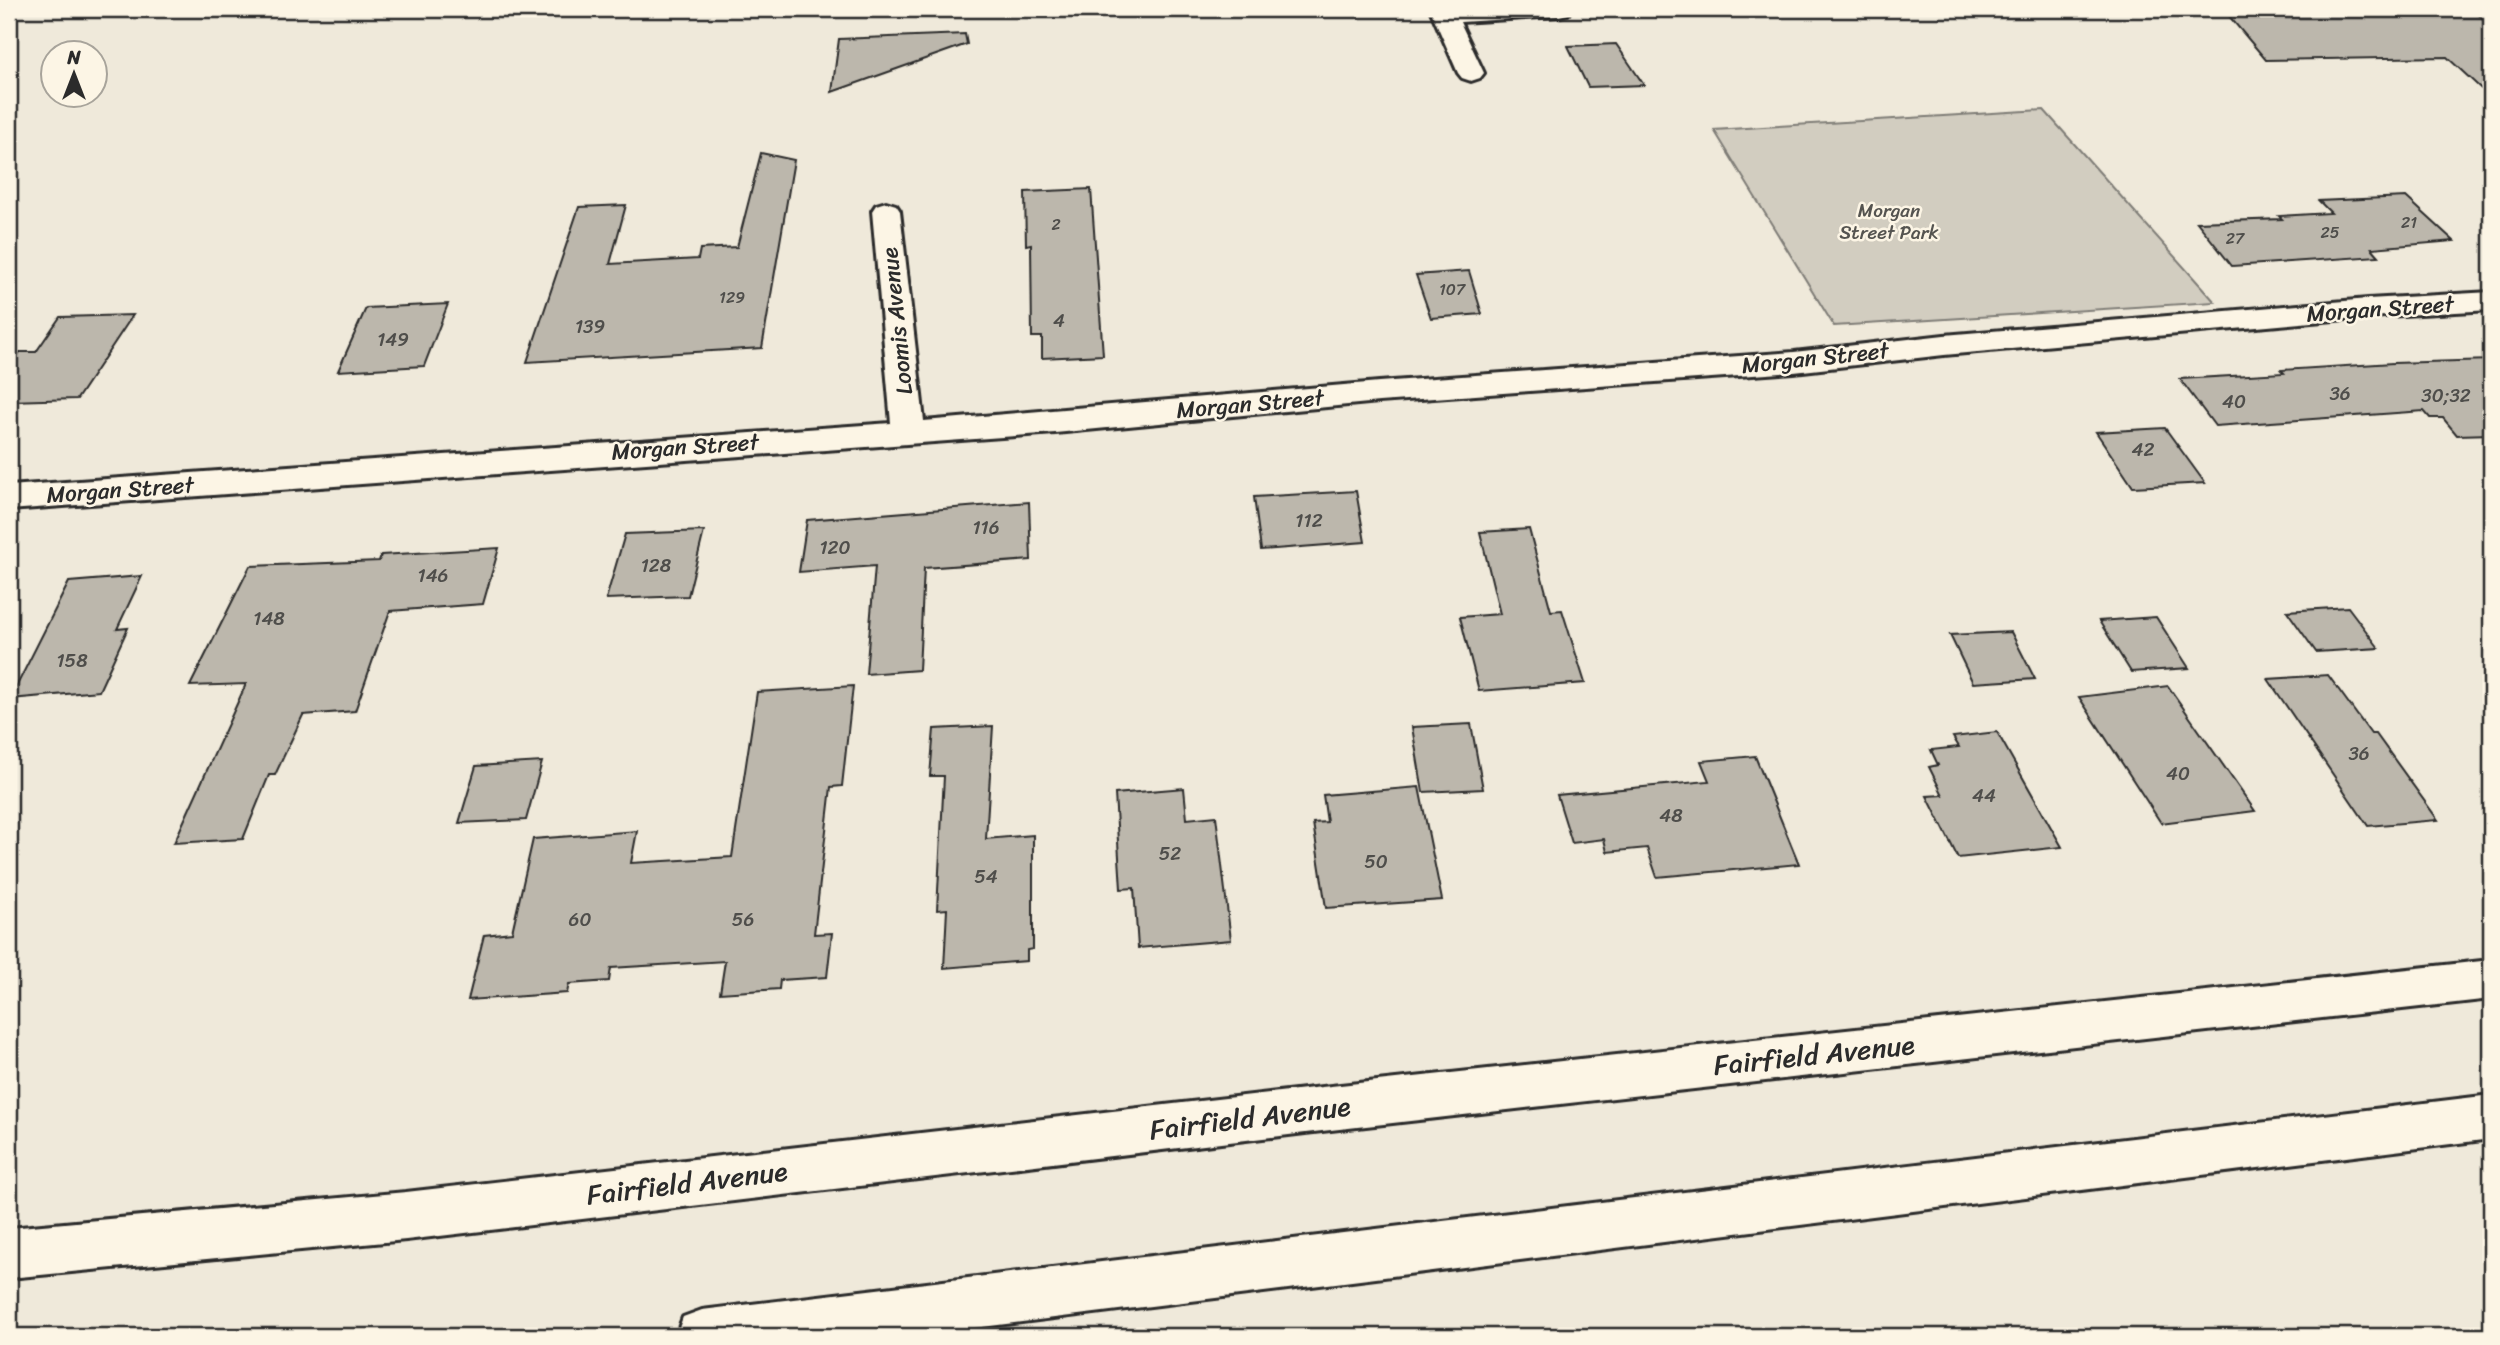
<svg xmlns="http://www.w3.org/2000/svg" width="2500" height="1345" font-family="Sriracha,sans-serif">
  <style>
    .green { fill: #d2cdc0; stroke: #7e7c76; stroke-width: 2 }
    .building { fill: #bcb7ac; stroke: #2b2b2b; stroke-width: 2 }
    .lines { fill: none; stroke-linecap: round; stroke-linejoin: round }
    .street-casing { stroke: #2b2b2b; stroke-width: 6 }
    .street { fill: #fcf5e5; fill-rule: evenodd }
    .labels { text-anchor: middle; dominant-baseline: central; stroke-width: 5; stroke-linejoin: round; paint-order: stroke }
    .far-number-label { font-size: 16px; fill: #4f4e4b }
    .far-park-label { font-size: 19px; fill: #555450; stroke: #fcf5e5 }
    .number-label { font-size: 19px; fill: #4f4e4b }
    .street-label { font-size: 23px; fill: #2b2b2b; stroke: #fcf5e5 }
    .near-street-label { font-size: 28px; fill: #2b2b2b; stroke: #fcf5e5 }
  </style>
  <rect width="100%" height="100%" fill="#efe9da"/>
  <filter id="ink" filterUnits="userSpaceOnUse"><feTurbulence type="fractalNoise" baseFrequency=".0143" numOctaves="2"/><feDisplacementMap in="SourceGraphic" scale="14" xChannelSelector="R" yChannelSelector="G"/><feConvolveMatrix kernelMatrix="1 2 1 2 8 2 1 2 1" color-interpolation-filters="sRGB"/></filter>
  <g filter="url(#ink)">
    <!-- green -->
    <polygon class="green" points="2044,110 2215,302 1834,326 1714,130"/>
    <!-- building -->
    <g class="building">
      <polygon points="2223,9 2472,9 2491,26 2491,98 2447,57 2266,60"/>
      <polygon points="965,34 967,44 832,92 839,39"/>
      <polygon points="1616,44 1644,85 1588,87 1568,46"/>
      <polygon points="761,153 794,160 762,348 527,362 579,207 626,205 610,264 698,259 700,249 737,247"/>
      <polygon points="1091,189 1103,355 1042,358 1042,337 1032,337 1031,244 1026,245 1025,192"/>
      <polygon points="2406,197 2454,241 2372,248 2379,256 2232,266 2197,222 2282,219 2279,216 2331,213 2319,201"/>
      <polygon points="1469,271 1482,314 1431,318 1416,275"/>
      <polygon points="448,304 424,366 338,371 366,308"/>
      <polygon points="133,315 77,399 9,401 9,367 20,352 36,352 60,317"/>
      <polygon points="2491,360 2491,434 2457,435 2443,418 2430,418 2424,411 2215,426 2180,379 2284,373 2281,370 2393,363"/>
      <polygon points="2165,428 2205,483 2133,487 2096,432"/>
      <polygon points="1356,491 1365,542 1261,550 1254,497"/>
      <polygon points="1029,502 1031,560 924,568 919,670 866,674 875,566 799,572 807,520"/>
      <polygon points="1529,529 1551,611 1562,610 1585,683 1479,691 1460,617 1500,614 1480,532"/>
      <polygon points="704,531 688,596 606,599 625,534"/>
      <polygon points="499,548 483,604 390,611 355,711 303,715 275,775 269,775 243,839 174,843 246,684 190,686 250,566 379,561 381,555"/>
      <polygon points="142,576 117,629 128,628 99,691 10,699 69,582"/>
      <polygon points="2348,607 2379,648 2316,652 2287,611"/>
      <polygon points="2156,617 2189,668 2131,672 2099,621"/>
      <polygon points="2011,632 2035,679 1973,683 1950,635"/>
      <polygon points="2328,675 2371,734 2376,734 2438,820 2368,826 2268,679"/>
      <polygon points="853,686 842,786 831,787 814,934 832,933 827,977 780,980 779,989 720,993 725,961 611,968 609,981 569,984 567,993 468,1000 484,935 512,932 533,839 637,831 631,863 732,857 757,692"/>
      <polygon points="2168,686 2255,811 2161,823 2079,697"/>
      <polygon points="1471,724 1483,789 1423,792 1412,727"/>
      <polygon points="993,726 986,839 1033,835 1033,949 1027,950 1027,961 944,968 947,909 937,910 944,776 930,776 934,729"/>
      <polygon points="1997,732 2062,847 1958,858 1927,796 1943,795 1929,767 1938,765 1931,750 1959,747 1953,737"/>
      <polygon points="1755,756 1799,864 1657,877 1647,848 1607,852 1604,839 1572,843 1557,795 1709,781 1701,761"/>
      <polygon points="542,762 526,820 459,823 476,766"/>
      <polygon points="1419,787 1442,900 1326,908 1313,823 1327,822 1323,795"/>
      <polygon points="1184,788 1187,819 1216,816 1231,940 1138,948 1134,888 1121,889 1115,794"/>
    </g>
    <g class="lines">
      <defs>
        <g id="street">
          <polygon points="1430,9 1571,9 1568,14 1559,16 1460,22 1484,73 1480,78 1471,81 1462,78 1458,73"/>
          <polygon points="886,202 896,205 900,211 924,421 1379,382 1794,352 1944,335 2368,299 2491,292 2491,310 2368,317 1944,355 1794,372 1379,402 1055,433 9,510 9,486 891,423 872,211 876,205"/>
          <polygon points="2491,960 2491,999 1322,1131 406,1240 9,1278 9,1228 406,1192 1322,1087"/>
          <polygon points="2491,1095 2491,1139 910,1336 676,1336 683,1317 702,1310"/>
        </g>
      </defs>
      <!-- street casing -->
      <use href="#street" class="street-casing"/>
      <!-- street -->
      <use href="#street" class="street"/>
    </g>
  </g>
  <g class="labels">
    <!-- far-number labels -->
    <g class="far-number-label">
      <text x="2409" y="222">21</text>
      <text x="1056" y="224">2</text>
      <text x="2330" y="232">25</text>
      <text x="2235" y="238">27</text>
      <text x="1452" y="289">107</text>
      <text x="732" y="297">129</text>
    </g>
    <!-- far-park labels -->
    <g class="far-park-label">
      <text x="1889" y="210">Morgan<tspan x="1889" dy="22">Street Park</tspan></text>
    </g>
    <!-- number labels -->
    <g class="number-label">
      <text x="1059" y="320">4</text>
      <text x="590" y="326">139</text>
      <text x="393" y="339">149</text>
      <text x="2340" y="393">36</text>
      <text x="2446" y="395">30;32</text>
      <text x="2234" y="401">40</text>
      <text x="2143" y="449">42</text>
      <text x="1309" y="520">112</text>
      <text x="986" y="527">116</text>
      <text x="835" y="547">120</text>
      <text x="656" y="565">128</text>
      <text x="433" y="575">146</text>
      <text x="269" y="618">148</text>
      <text x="72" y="660">158</text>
      <text x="2359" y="753">36</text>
      <text x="2178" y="773">40</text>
      <text x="1984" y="795">44</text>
      <text x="1671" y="815">48</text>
      <text x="1170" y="853">52</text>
      <text x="1376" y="861">50</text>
      <text x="986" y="876">54</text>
      <text x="580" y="919">60</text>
      <text x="743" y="919">56</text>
    </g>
    <!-- street labels -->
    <g class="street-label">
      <text transform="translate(2380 309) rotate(-4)">Morgan Street</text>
      <text transform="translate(897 321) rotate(-96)">Loomis Avenue</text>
      <text transform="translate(1815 358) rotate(-6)">Morgan Street</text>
      <text transform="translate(1250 404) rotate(-5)">Morgan Street</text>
      <text transform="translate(685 447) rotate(-4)">Morgan Street</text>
      <text transform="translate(120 490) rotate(-4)">Morgan Street</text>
    </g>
    <!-- near-street labels -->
    <g class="near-street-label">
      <text transform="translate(1814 1055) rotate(-6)">Fairfield Avenue</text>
      <text transform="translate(1250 1118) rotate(-7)">Fairfield Avenue</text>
      <text transform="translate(687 1183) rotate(-7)">Fairfield Avenue</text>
    </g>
  </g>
  <!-- margin -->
  <rect width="2500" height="1345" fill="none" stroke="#fcf5e5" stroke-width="35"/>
  <rect x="18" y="18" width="2465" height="1310" fill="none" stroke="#2b2b2b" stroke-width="2.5" filter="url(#ink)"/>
  <!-- north arrow -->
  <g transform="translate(74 74)"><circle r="33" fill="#fcf5e5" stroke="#a8a49b" stroke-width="2"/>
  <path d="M0-5L12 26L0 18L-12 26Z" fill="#2b2b2b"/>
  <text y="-10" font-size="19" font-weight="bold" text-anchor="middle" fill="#2b2b2b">N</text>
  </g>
</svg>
